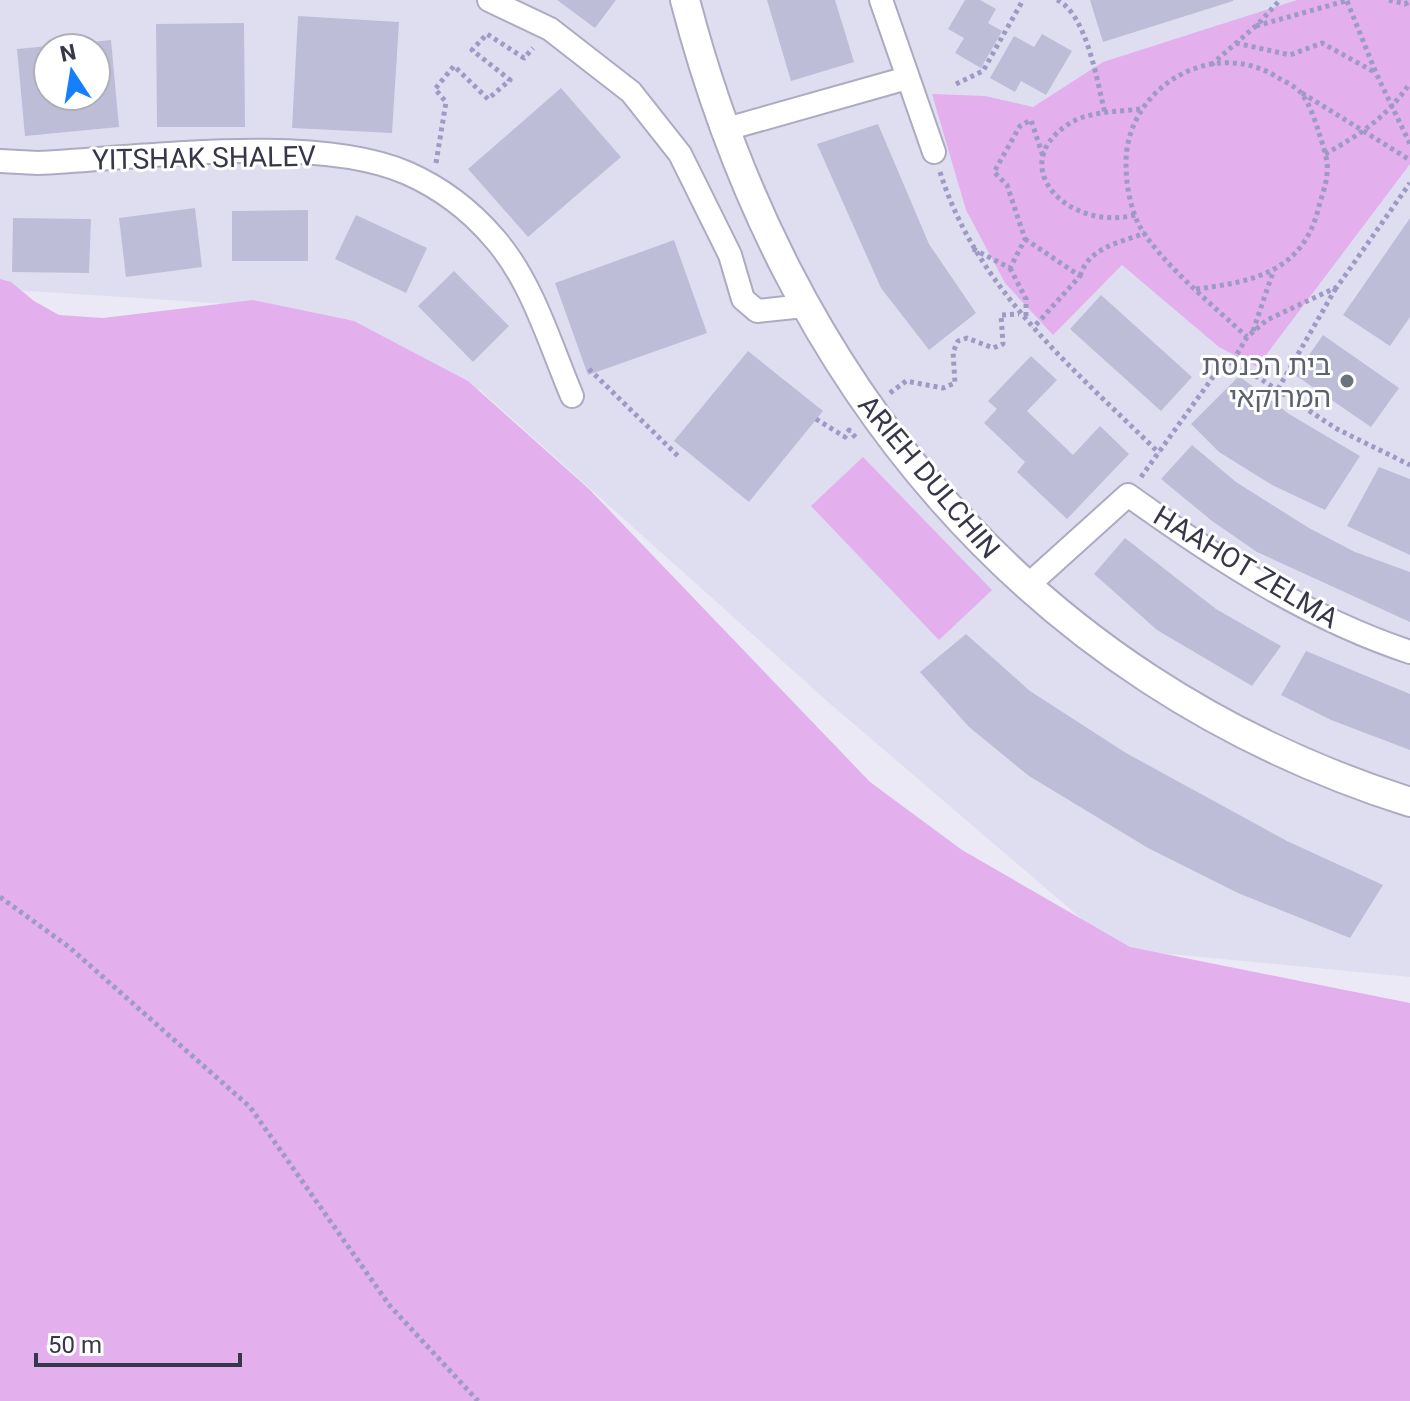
<svg xmlns="http://www.w3.org/2000/svg" width="1410" height="1401" font-family="Roboto,'Noto Sans Hebrew',sans-serif">
  <style>
    .residential { fill: #dfdef1; fill-rule: evenodd }
    .green { fill: #e3afec }
    .building { fill: #bebdd8 }
    .lines { fill: none; stroke-linecap: round; stroke-linejoin: round }
    .minor-casing { stroke: #acabc2; stroke-width: 26 }
    .tertiary-casing { stroke: #acabc2; stroke-width: 32 }
    .path { stroke: #9d9bc4; stroke-width: 5; stroke-dasharray: 4 4; stroke-linecap: butt }
    .minor { stroke: #fff; stroke-width: 22 }
    .tertiary { stroke: #fff; stroke-width: 28 }
    .worship-dot { fill: #6b7280; stroke: #fff; stroke-width: 3 }
    .labels { text-anchor: middle; dominant-baseline: central; stroke-width: 6; stroke-linejoin: round; paint-order: stroke }
    .street-label { font-size: 28px; fill: #37374a; stroke: #fff }
    .worship-label { font-size: 28px; fill: #5b616d; stroke: #fff; text-anchor: end }
  </style>
  <rect width="100%" height="100%" fill="#eae9f5"/>
  <!-- residential -->
  <path class="residential" d="M0 0H1410V977L1117 949 828 702 480 390 260 306 14 290 0 283ZM48 48H96V96H48Z"/>
  <!-- green -->
  <g class="green">
    <polygon points="1297,0 1410,0 1410,164 1257,367 1219,347 1122,265 1053,335 1005,283 966,210 932,94 985,96 1033,107 1103,62"/>
    <polygon points="0,279 11,282 34,301 59,315 103,318 253,300 354,321 468,381 589,489 870,782 962,850 1130,947 1410,1003 1410,1401 0,1401"/>
    <polygon points="863,457 992,590 939,640 811,506"/>
  </g>
  <!-- building -->
  <g class="building">
    <polygon points="557,0 616,0 595,28"/>
    <polygon points="767,0 835,0 854,62 791,81"/>
    <polygon points="965,0 980,0 996,9 988,23 1002,31 981,68 955,53 964,38 948,29"/>
    <polygon points="1090,0 1233,0 1233,1 1103,42"/>
    <polygon points="298,16 399,22 392,133 292,128"/>
    <polygon points="244,23 245,127 157,127 156,24"/>
    <polygon points="1042,34 1072,51 1046,95 1021,81 1015,92 990,78 1014,36 1034,47"/>
    <polygon points="111,40 119,127 25,136 17,49 48,46 48,96 96,96 96,48 53,46"/>
    <polygon points="561,88 621,157 528,237 468,169"/>
    <polygon points="878,124 929,244 976,313 929,350 881,288 817,144"/>
    <polygon points="195,208 202,267 126,277 119,218"/>
    <polygon points="308,210 308,261 232,261 232,211"/>
    <polygon points="356,215 427,248 406,293 335,259"/>
    <polygon points="13,218 91,219 89,273 12,272"/>
    <polygon points="1410,218 1410,317 1390,346 1343,315"/>
    <polygon points="674,240 707,333 588,375 555,283"/>
    <polygon points="454,271 509,326 473,362 418,306"/>
    <polygon points="1101,295 1192,377 1161,411 1070,329"/>
    <polygon points="1323,335 1399,388 1371,427 1295,375"/>
    <polygon points="748,351 823,411 749,502 674,441"/>
    <polygon points="1031,356 1057,380 1027,411 1073,455 1100,426 1129,454 1067,519 1017,472 1025,462 984,423 997,409 988,401"/>
    <polygon points="1239,376 1289,414 1360,456 1325,510 1272,485 1219,452 1191,424"/>
    <polygon points="1192,445 1236,482 1309,528 1355,552 1410,572 1410,622 1257,552 1212,521 1161,479"/>
    <polygon points="1379,467 1410,479 1410,555 1347,526"/>
    <polygon points="1125,538 1216,609 1281,646 1252,686 1157,630 1094,574"/>
    <polygon points="966,634 1030,691 1126,753 1287,841 1383,885 1350,938 1238,893 1148,848 1029,776 969,727 920,672"/>
    <polygon points="1306,651 1410,694 1410,750 1331,720 1281,695"/>
  </g>
  <g class="lines">
    <defs>
      <g id="minor">
        <polyline points="489,0 550,29 631,92 680,154 730,255 743,299 757,311 804,306"/>
        <polyline points="881,0 934,152"/>
        <polyline points="723,130 907,78"/>
        <path d="M0 161 38 163C139 158 316 133 407 173 441 188 470 210 494 238 532 281 550 344 572 396"/>
        <path d="M1026 587 1128 495C1216 558 1307 618 1410 652"/>
      </g>
      <path id="tertiary" d="M685 0C784 381 1028 681 1410 802"/>
    </defs>
    <!-- minor casing -->
    <use href="#minor" class="minor-casing"/>
    <!-- tertiary casing -->
    <use href="#tertiary" class="tertiary-casing"/>
    <!-- path -->
    <g class="path">
      <path d="M1057 0C1087 14 1097 82 1105 113"/>
      <polyline points="1389,0 1405,4 1410,1"/>
      <polyline points="1347,1 1376,73 1410,144"/>
      <polyline points="1256,26 1349,0"/>
      <polyline points="1236,43 1290,55 1322,43 1376,73"/>
      <polyline points="1211,65 1258,24 1280,0"/>
      <polyline points="956,84 983,71 1023,0"/>
      <polyline points="1302,93 1410,160"/>
      <path d="M1325 154C1361 134 1387 117 1410 83"/>
      <polyline points="436,163 446,102 435,89 454,66 488,99 510,80 472,50 487,34 524,58 533,48"/>
      <path d="M940 172C977 290 1074 369 1159 453"/>
      <path d="M1135 215C1069 232 1005 167 1067 125 1087 111 1117 112 1140 109"/>
      <polyline points="1025,239 1080,276 1033,328"/>
      <polyline points="973,249 1010,268 1025,239 1007,185 994,172 1020,126 1031,120 1044,159"/>
      <polyline points="1010,268 1026,299 1026,319"/>
      <path d="M1080 276C1089 247 1119 243 1145 233"/>
      <path d="M1196 289C1252 282 1302 272 1318 210 1321 198 1326 186 1327 174 1329 161 1323 146 1319 133 1315 120 1310 105 1302 94 1297 87 1285 82 1277 77 1211 36 1125 89 1126 164 1126 183 1130 206 1138 223 1157 260 1216 308 1247 337"/>
      <polyline points="1253,331 1273,272"/>
      <polyline points="1233,361 1247,337 1267,320 1337,287 1410,183"/>
      <polyline points="589,369 680,458"/>
      <polyline points="1278,389 1336,288"/>
      <polyline points="890,393 906,381 943,388 955,383 953,352 958,341 967,338 993,348 1003,344 1001,315 1019,314"/>
      <polyline points="816,419 845,437 849,430 858,440"/>
      <polyline points="1141,477 1218,370 1233,361 1337,429 1410,465"/>
      <polyline points="0,897 69,947 250,1107 390,1306 478,1401"/>
    </g>
    <!-- minor -->
    <use href="#minor" class="minor"/>
    <!-- tertiary -->
    <use href="#tertiary" class="tertiary"/>
  </g>
  <!-- markers -->
  <circle class="worship-dot" cx="1347" cy="381" r="8"/>
  <g class="labels">
    <!-- street labels -->
    <g class="street-label">
      <text transform="translate(204 158) rotate(-1)">YITSHAK SHALEV</text>
      <text transform="translate(929 477) rotate(50)">ARIEH DULCHIN</text>
      <text transform="translate(1246 567) rotate(31)">HAAHOT ZELMA</text>
    </g>
    <!-- worship labels -->
    <g class="worship-label">
      <text x="1331" y="365">בית הכנסת<tspan x="1331" dy="32">המרוקאי</tspan></text>
    </g>
  </g>
  <!-- north arrow -->
  <g transform="translate(72 72) rotate(348)"><circle r="38" fill="#ffffff" stroke="#afafb7" stroke-width="2"/>
  <path d="M0-6L14 30L0 20L-14 30Z" fill="#167fff"/>
  <text y="-12" font-size="22" font-weight="bold" text-anchor="middle" fill="#37374a">N</text>
  </g>
  <!-- scale -->
  <path d="M36 1353v12h204v-12" fill="none" stroke="#37374a" stroke-width="4"/>
  <text x="48" y="1353" font-size="24" fill="#37374a" stroke="#ffffff" stroke-width="6" paint-order="stroke">50 m</text>
</svg>
